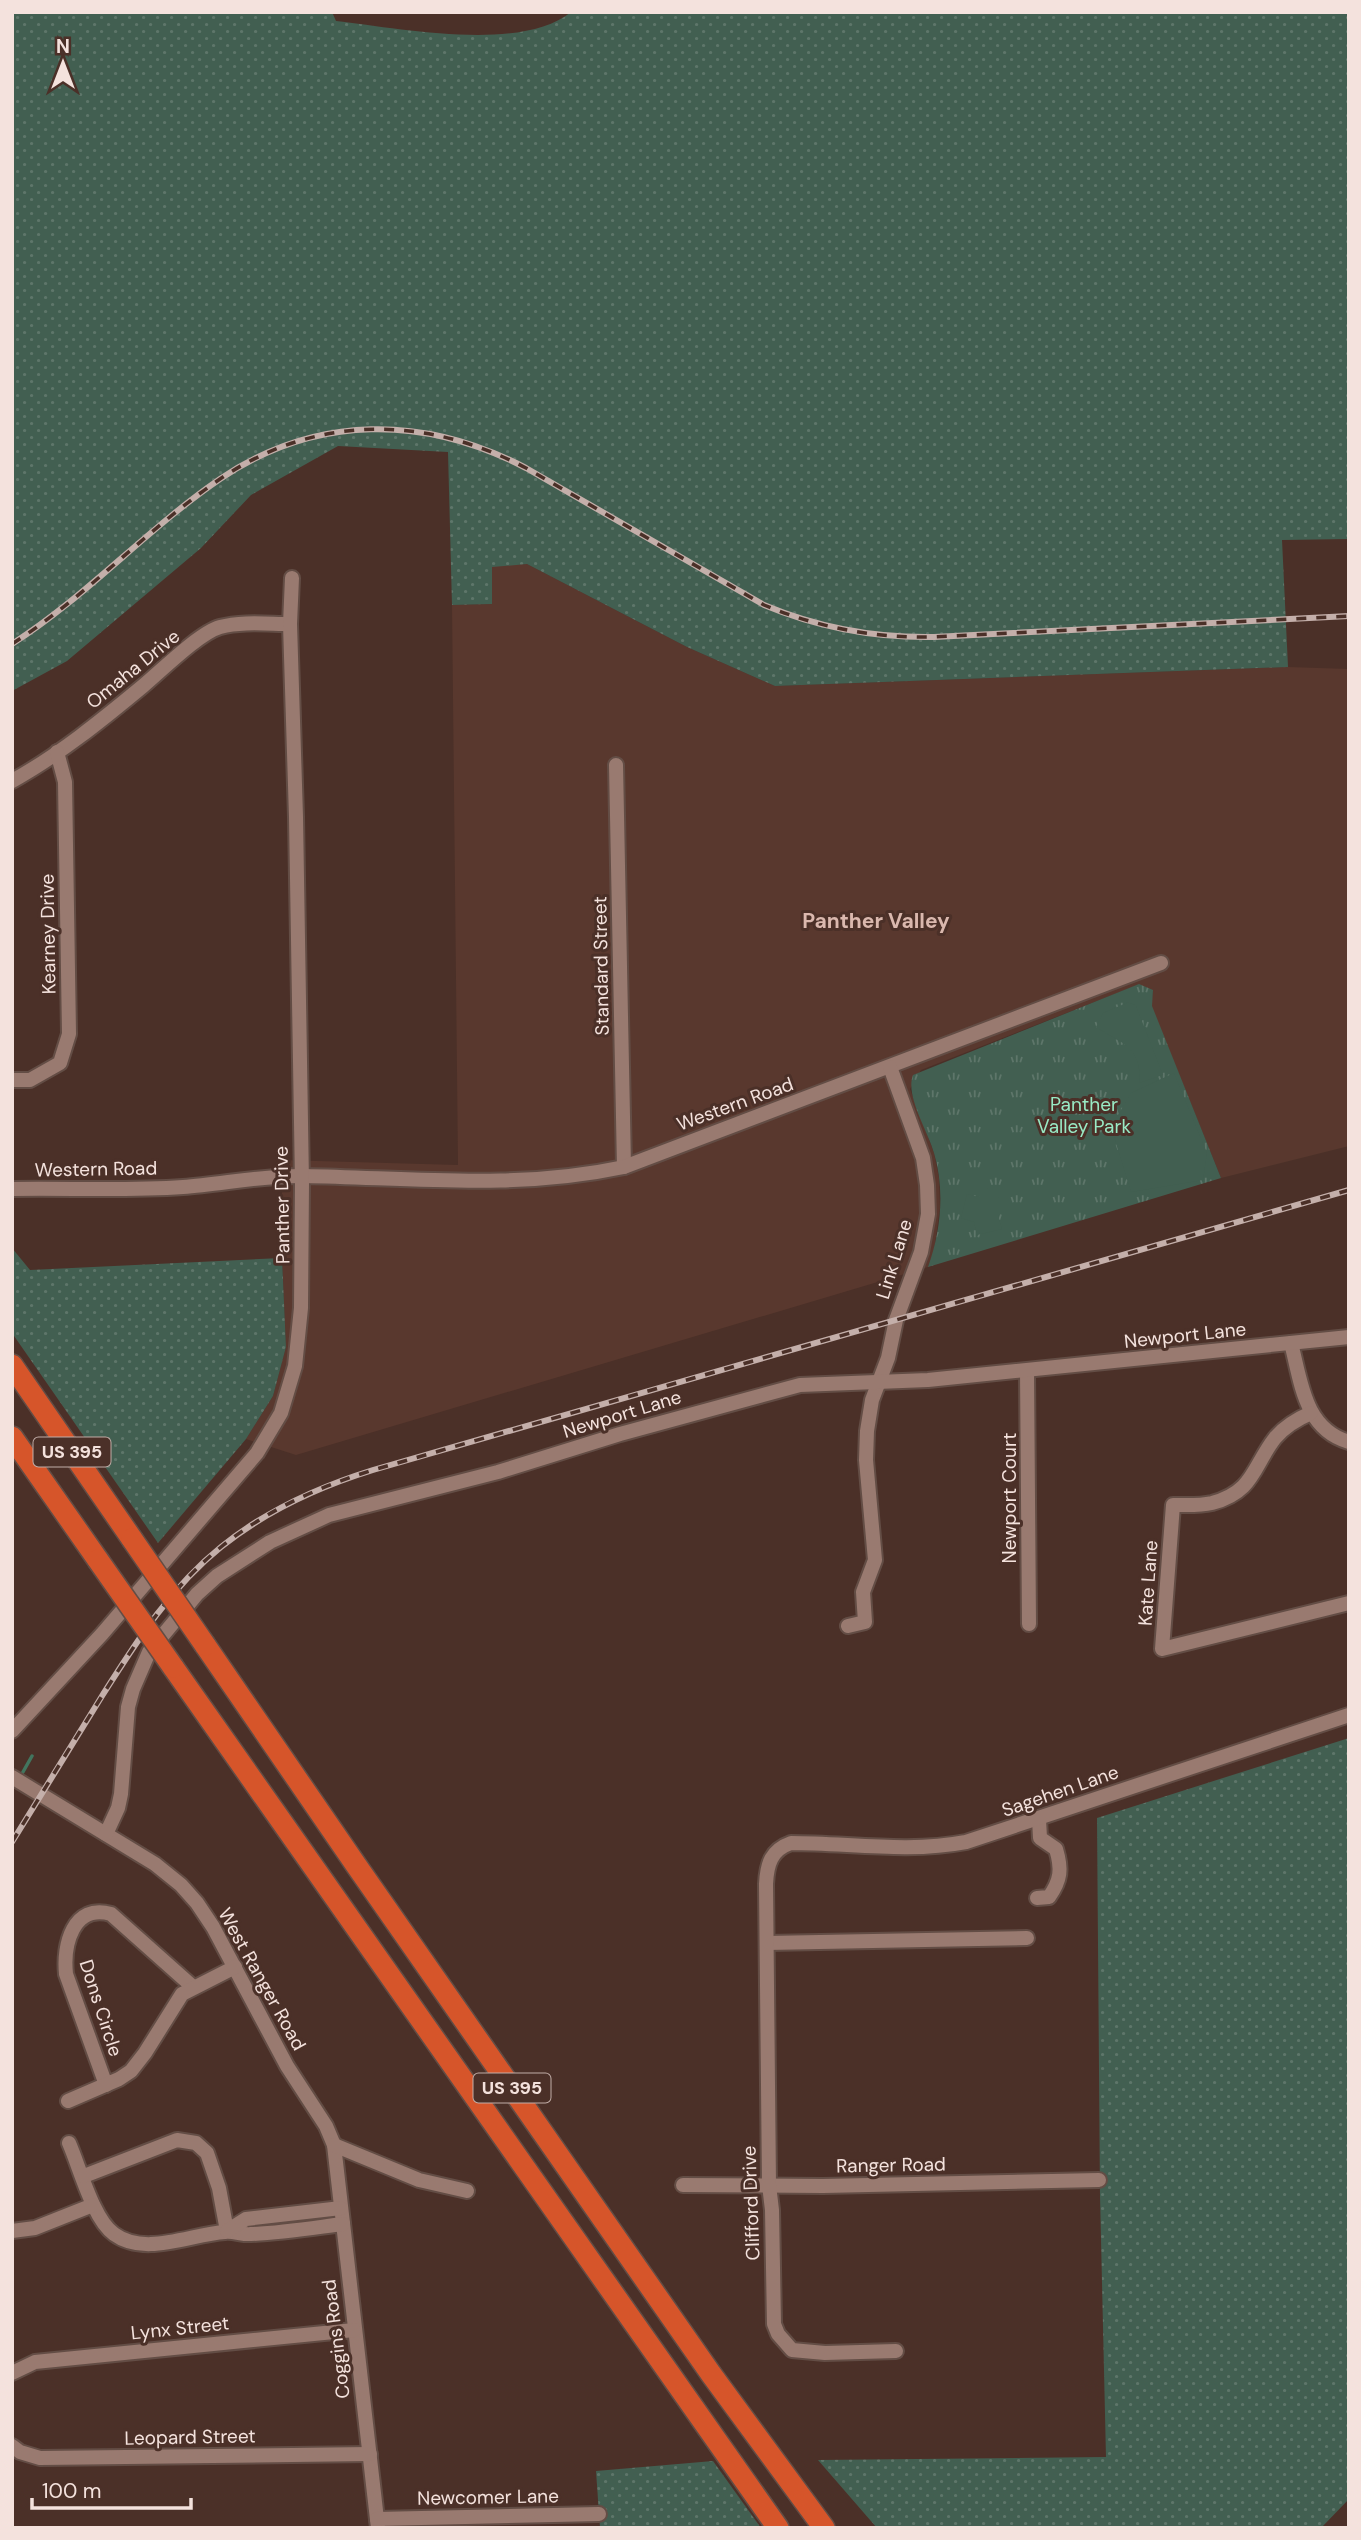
<svg xmlns="http://www.w3.org/2000/svg" width="1361" height="2540" font-family="'DM Sans',sans-serif">
  <style>
    .built { fill: #59382e }
    .grass { fill: url(#grass-dots) }
    .park { fill: url(#park-tufts) }
    .pitch { fill: #425f51 }
    .lines { fill: none; stroke-linecap: round; stroke-linejoin: round }
    .stream { stroke: #42755e; stroke-width: 3.5 }
    .minor-casing { stroke: #634d45; stroke-width: 18 }
    .highway-casing { stroke: #634d45; stroke-width: 24 }
    .minor { stroke: #997a70; stroke-width: 14 }
    .highway { stroke: #d6552a; stroke-width: 21 }
    .rail-casing { stroke: #c4afaa; stroke-width: 6 }
    .rail { stroke: #4b3028; stroke-width: 3.5; stroke-dasharray: 10; stroke-linecap: butt }
    .highway-bridge-casing { stroke: #634d45; stroke-width: 24; stroke-linecap: butt }
    .highway-bridge { stroke: #d6552a; stroke-width: 21 }
    .labels { text-anchor: middle; dominant-baseline: central; stroke-width: 6; stroke-linejoin: round; paint-order: stroke }
    .shield { fill: #4b3028; stroke: #c1ada7; stroke-width: 2 }
    .shield-label { font-size: 18px; font-weight: bold; fill: #f4e2dd }
    .street-label { font-size: 19px; fill: #f4e2dd; stroke: #4b3028 }
    .park-label { font-size: 19px; fill: #99eac5; stroke: #4b3028 }
    .neighbourhood-label { font-size: 21px; font-weight: bold; fill: #dab8ae; stroke: #4b3028 }
  </style>
  <defs>
    <pattern id="grass-dots" width="8" height="8" patternUnits="userSpaceOnUse" patternTransform="scale(1.75)"><rect width="8" height="8" fill="#425f51"/><path d="M2 2h.1M6 6h.1" fill="none" stroke="#5e766a" stroke-width="1.8" stroke-linecap="round"/></pattern>
    <pattern id="park-tufts" width="24" height="20" patternUnits="userSpaceOnUse" patternTransform="scale(1.75)"><rect width="24" height="20" fill="#425f51"/><path d="M3 7l-1-3M5 7V3M7 7l1-3M15 17l-1-3M17 17v-4M19 17l1-3" fill="none" stroke="#5e766a"/></pattern>
  </defs>
  <rect width="100%" height="100%" fill="#4b3028"/>
  <!-- built -->
  <polygon class="built" points="527,564 687,647 775,686 1288,667 1349,669 1349,1146 1221,1178 1151,1006 1153,991 1138,985 921,1070 910,1089 934,1153 939,1178 940,1208 934,1251 928,1267 296,1455 246,1439 273,1396 286,1347 282,1258 282,1160 458,1165 452,605 492,604 492,566"/>
  <!-- grass -->
  <g class="grass">
    <path d="M12 12H332L336 21C398 28 521 53 571 12H1349V539L1282 540 1288 667 775 686 687 647 527 564 492 567V604L452 605 448 452 338 446 251 495 201 548 67 661 12 691Z"/>
    <polygon points="12,1248 30,1270 282,1258 286,1347 273,1396 246,1439 158,1543 12,1333"/>
    <polygon points="1349,1738 1349,2499 1321,2528 877,2528 818,2460 1106,2457 1100,2195 1097,1818"/>
    <polygon points="713,2461 761,2528 600,2528 596,2471"/>
  </g>
  <!-- park -->
  <path class="park" d="M1139 984 1153 990 1152 1006 1221 1178 928 1267C941 1231 945 1190 934 1153 928 1131 905 1096 913 1075Z"/>
  <!-- pitch -->
  <g class="pitch">
    <path d="M1129 1002 1136 1006 1163 1075 1139 1083C1143 1046 1120 1043 1096 1027L1103 1013Z"/>
    <polygon points="1174,1073 1207,1153 1203,1180 1131,1192 1111,1127 1131,1093"/>
    <polygon points="988,1188 1008,1206 998,1215 1002,1229 977,1235 974,1222 961,1218 967,1194 979,1197"/>
  </g>
  <g class="lines">
    <!-- stream -->
    <polyline class="stream" points="19,1779 32,1756"/>
    <defs>
      <g id="minor">
        <polyline points="616,765 624,1167"/>
        <path d="M12 781C59 755 102 720 143 686 161 671 199 633 220 627 242 621 268 624 290 624"/>
        <polyline points="12,1080 30,1080 60,1063 69,1034 65,782 57,752"/>
        <path d="M12 1189C69 1188 126 1191 183 1187 223 1184 265 1175 305 1176 414 1178 516 1190 624 1167L1161 963"/>
        <path d="M1291 1343C1301 1381 1304 1429 1349 1442"/>
        <polyline points="1027,1371 1029,1624"/>
        <path d="M1311 1413C1297 1419 1285 1426 1275 1438 1253 1466 1254 1492 1212 1503 1199 1506 1186 1505 1173 1505L1162 1649 1349 1603"/>
        <polyline points="848,1626 865,1622 863,1592 875,1560 866,1460 867,1431 872,1400 888,1358 896,1320 921,1252 928,1214 927,1185 923,1158 890,1067"/>
        <polyline points="12,1731 102,1634 257,1453 281,1413 295,1366 301,1308 302,1183 296,817 290,624 292,578"/>
        <polyline points="12,1777 155,1864 181,1885 197,1903 213,1927 287,2066 326,2126 334,2145 378,2528"/>
        <polyline points="106,1834 118,1808 121,1794 128,1707 133,1689 149,1652 197,1594 217,1576 270,1542 329,1515 498,1472 620,1434 800,1385 928,1380 1349,1337"/>
        <path d="M1037 1898 1049 1897C1061 1880 1062 1869 1056 1849L1040 1838 1039 1819"/>
        <polyline points="767,1943 1027,1938"/>
        <path d="M106 2085 66 1974C63 1945 73 1903 111 1914L193 1987"/>
        <polyline points="68,2101 119,2079 131,2071 145,2053 182,1994 235,1967"/>
        <path d="M69 2143C80 2168 93 2219 114 2234 145 2257 191 2234 225 2232 234 2231 243 2235 251 2234 282 2233 312 2228 343 2224"/>
        <polyline points="334,2145 419,2180 467,2191"/>
        <polyline points="84,2176 177,2140 196,2143 207,2153 219,2188 227,2231"/>
        <polyline points="683,2185 823,2186 1099,2180"/>
        <polyline points="12,2231 35,2228 93,2205"/>
        <polyline points="227,2231 246,2219 341,2208"/>
        <path d="M896 2351 825 2353 792 2350 778 2334 774 2324 772 2210 769 2185 766 1884C767 1864 771 1850 791 1843 849 1843 908 1853 966 1842L1349 1715"/>
        <polyline points="12,2373 35,2362 354,2330"/>
        <polyline points="12,2446 20,2452 40,2458 370,2454"/>
        <polyline points="377,2519 599,2514"/>
      </g>
      <g id="highway">
        <polyline points="12,1365 132,1539"/>
        <polyline points="12,1437 98,1560"/>
        <polyline points="205,1645 356,1865 711,2374 824,2528"/>
        <polyline points="173,1667 778,2528"/>
      </g>
    </defs>
    <!-- minor casing -->
    <use href="#minor" class="minor-casing"/>
    <!-- highway casing -->
    <use href="#highway" class="highway-casing"/>
    <!-- minor -->
    <use href="#minor" class="minor"/>
    <!-- highway -->
    <use href="#highway" class="highway"/>
    <defs>
      <g id="rail">
        <path d="M12 644C87 596 147 529 220 479 316 414 425 415 526 468L764 605C819 628 874 638 934 637L1349 616"/>
        <path d="M12 1842C42 1793 72 1744 102 1696 137 1641 170 1588 221 1547 267 1510 318 1487 373 1470L1349 1190"/>
      </g>
    </defs>
    <!-- rail casing -->
    <use href="#rail" class="rail-casing"/>
    <!-- rail -->
    <use href="#rail" class="rail"/>
    <defs>
      <g id="highway-bridge">
        <polyline points="132,1539 205,1645"/>
        <polyline points="98,1560 173,1667"/>
      </g>
    </defs>
    <!-- highway-bridge casing -->
    <use href="#highway-bridge" class="highway-bridge-casing"/>
    <!-- highway-bridge -->
    <use href="#highway-bridge" class="highway-bridge"/>
  </g>
  <g class="labels">
    <!-- shield labels -->
    <g class="shield">
      <rect x="33.5" y="1437.5" width="77" height="29" rx="5"/>
      <rect x="473.5" y="2073.5" width="77" height="29" rx="5"/>
    </g>
    <g class="shield-label">
      <text x="72" y="1452">US 395</text>
      <text x="512" y="2088">US 395</text>
    </g>
    <!-- street labels -->
    <g class="street-label">
      <text transform="translate(133 669) rotate(-39)">Omaha Drive</text>
      <text transform="translate(48 934) rotate(-91)">Kearney Drive</text>
      <text transform="translate(601 966) rotate(-91)">Standard Street</text>
      <text transform="translate(735 1104) rotate(-20)">Western Road</text>
      <text transform="translate(96 1169) rotate(-1)">Western Road</text>
      <text transform="translate(282 1205) rotate(-91)">Panther Drive</text>
      <text transform="translate(894 1259) rotate(-73)">Link Lane</text>
      <text transform="translate(1185 1335) rotate(-6)">Newport Lane</text>
      <text transform="translate(622 1414) rotate(-17)">Newport Lane</text>
      <text transform="translate(1009 1498) rotate(-90)">Newport Court</text>
      <text transform="translate(1148 1583) rotate(-86)">Kate Lane</text>
      <text transform="translate(1060 1791) rotate(-19)">Sagehen Lane</text>
      <text transform="translate(262 1979) rotate(61)">West Ranger Road</text>
      <text transform="translate(101 2008) rotate(72)">Dons Circle</text>
      <text transform="translate(891 2165) rotate(-1)">Ranger Road</text>
      <text transform="translate(751 2203) rotate(-92)">Clifford Drive</text>
      <text transform="translate(180 2328) rotate(-6)">Lynx Street</text>
      <text transform="translate(336 2339) rotate(-97)">Coggins Road</text>
      <text transform="translate(190 2437) rotate(-1)">Leopard Street</text>
      <text transform="translate(488 2497) rotate(-1)">Newcomer Lane</text>
    </g>
    <!-- park labels -->
    <g class="park-label">
      <text x="1084" y="1104">Panther<tspan x="1084" dy="22">Valley Park</tspan></text>
    </g>
    <!-- neighbourhood labels -->
    <g class="neighbourhood-label">
      <text x="876" y="921">Panther Valley</text>
    </g>
  </g>
  <!-- border -->
  <rect width="1361" height="2540" fill="none" stroke="#f4e2dd" stroke-width="28"/>
  <!-- north arrow -->
  <g transform="translate(63 63)" stroke="#4b3028" stroke-width="5" paint-order="stroke">
  <path d="M0-5L12 26L0 18L-12 26Z" fill="#f4e2dd"/>
  <text y="-10" font-size="19" font-weight="bold" text-anchor="middle" fill="#f4e2dd">N</text>
  </g>
  <!-- scale -->
  <path d="M32 2498v10h159v-10" fill="none" stroke="#f4e2dd" stroke-width="3.5"/>
  <text x="42" y="2498" font-size="21" fill="#f4e2dd" stroke="#4b3028" stroke-width="5" paint-order="stroke">100 m</text>
</svg>
